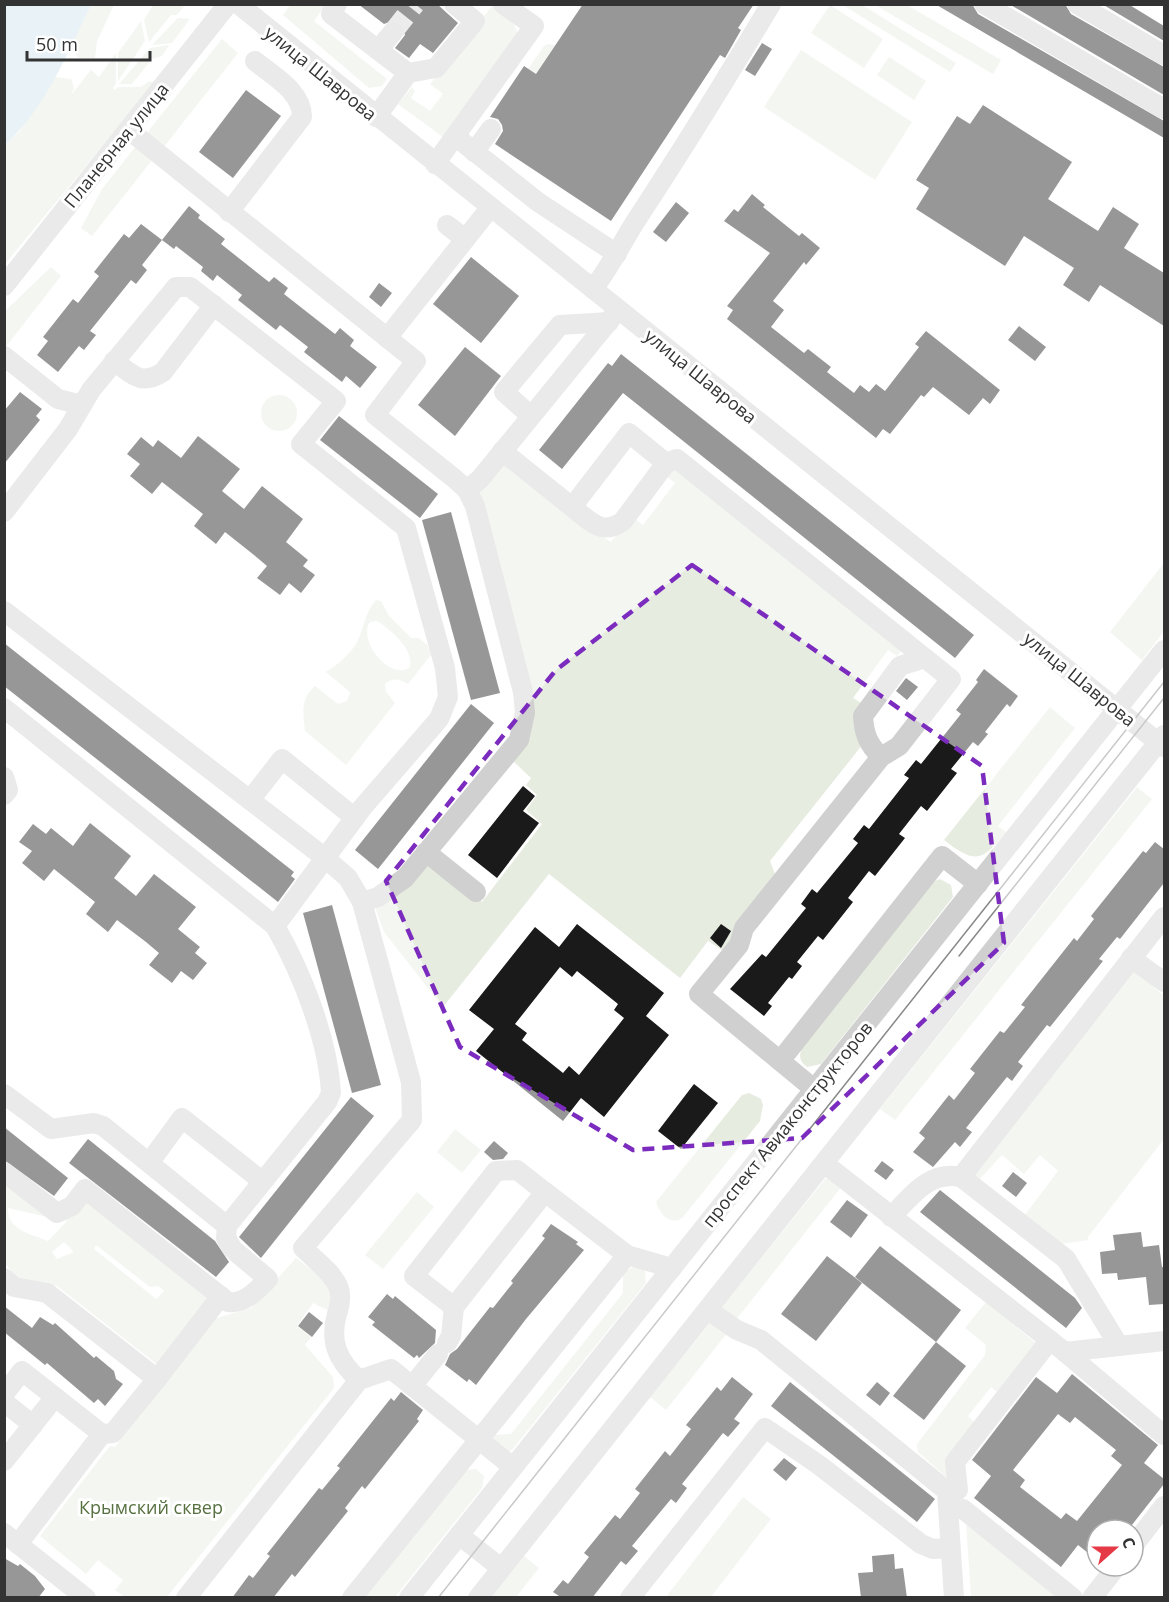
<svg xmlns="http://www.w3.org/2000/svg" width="1169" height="1602" font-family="'Open Sans',sans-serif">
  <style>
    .green { fill: #e6ecdf; fill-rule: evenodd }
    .water { fill: #cfe2ee }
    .building { fill: #1a1a1a; fill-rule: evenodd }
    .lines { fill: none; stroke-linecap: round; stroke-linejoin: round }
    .minor-tunnel { stroke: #d6d6d6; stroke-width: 20; stroke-dasharray: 20 10; stroke-linecap: butt }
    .minor { stroke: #d0d0d0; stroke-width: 20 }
    .tram { stroke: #888; stroke-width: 1.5 }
    .marked { fill: none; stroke: #7b2cbf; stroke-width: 4.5; stroke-dasharray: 12 8; stroke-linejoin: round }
    .labels { text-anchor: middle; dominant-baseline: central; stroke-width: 6; stroke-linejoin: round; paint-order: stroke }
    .street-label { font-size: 18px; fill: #333; stroke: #fff }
    .park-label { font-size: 18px; fill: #56703f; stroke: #fff }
  </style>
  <rect width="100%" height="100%" fill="#fff"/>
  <!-- green -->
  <g class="green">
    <polygon points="291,4 325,5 314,21 387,79 382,86 369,88 283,15"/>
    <polygon points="91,5 114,5 97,41 95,58 79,58 70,47"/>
    <polygon points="153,5 185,5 177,15 171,15 149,42 144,20"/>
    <polygon points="493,5 511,17 518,34 443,137 398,104 412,87 415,91 411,98 430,111 443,94 430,84"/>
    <polygon points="830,5 883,39 864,68 811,33"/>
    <polygon points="843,5 862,5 956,63 950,72"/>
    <polygon points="875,5 907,5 1001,60 993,74"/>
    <polygon points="178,18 190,19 172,43 152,45"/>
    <polygon points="141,21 145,41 118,81 118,53"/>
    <polygon points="222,39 238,53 163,148 146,134"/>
    <polygon points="548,44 555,45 536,74 528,69 544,46"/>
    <polygon points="169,45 162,56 152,59 132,84 119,84 150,48"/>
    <polygon points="801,50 912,122 875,180 764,107"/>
    <polygon points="116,53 116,83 113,88 115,90 118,87 141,87 148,82 156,81 5,264 5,145 20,131 54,77 71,79 74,88 71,95 91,70 99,77"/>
    <polygon points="889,57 926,81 914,100 877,75"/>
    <polygon points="136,146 153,159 92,236 81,228 102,189"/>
    <polygon points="51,267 61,276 5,348 5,311"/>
    <circle cx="279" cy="413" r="18"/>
    <polygon points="504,460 579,521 611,542 631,516 643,525 675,483 665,475 672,465 903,649 897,656 888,650 853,698 863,704 863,744 770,861 775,874 735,925 738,934 725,952 708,941 680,978 549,874 443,1007 384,932 375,907 429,861 482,902 542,824 526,810 537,795 526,785 531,778 513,761 526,744 479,491"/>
    <polygon points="1164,563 1164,631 1142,660 1110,632"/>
    <path d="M376 600 381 601 389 616 411 638H419L428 646 431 655 408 684C399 679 393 677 385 684L386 692 395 703 346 765 305 731C303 712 300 699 315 686L338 704 347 701 350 692 326 672C338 664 350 655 357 642 364 628 365 612 376 600ZM377 621C391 630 414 649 410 667 391 682 357 641 370 622Z"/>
    <path d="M1050 707 1075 728 998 826 1006 832C982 862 975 864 944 840Z"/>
    <polygon points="1137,787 1152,799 895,1120 880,1109"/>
    <path d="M940 879 951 885 953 897 821 1064 807 1067C799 1061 799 1056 802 1047L935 881Z"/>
    <polygon points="1134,965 1157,981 1153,987 1164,996 1164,1139 1088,1237 1088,1240 1054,1245 1021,1220 1058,1171 1040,1155 1024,1174 1002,1155 976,1183 968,1176"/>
    <path d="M749 1093 761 1099 763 1105 760 1121 683 1217 679 1220C666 1223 660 1213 656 1202L742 1095Z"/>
    <polygon points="455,1129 481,1150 462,1173 437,1152"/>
    <path d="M4 1176 55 1216 73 1207 84 1193 207 1290 211 1297 158 1365 57 1286 19 1280 5 1263ZM8 1208 56 1219 61 1216 67 1221 48 1241C32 1234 7 1231 8 1208ZM64 1242 74 1252 57 1259 52 1252ZM96 1245 150 1287 158 1286 164 1291 156 1299 94 1249Z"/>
    <polygon points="825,1179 833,1179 842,1186 735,1321 720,1309"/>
    <polygon points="417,1192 434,1207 383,1269 365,1255"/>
    <path d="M296 1258C316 1274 338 1283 329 1311L313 1303 297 1326 311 1337 305 1345 333 1377 334 1388 167 1597H125L115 1590 123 1580 98 1560 86 1574 40 1536 110 1446 115 1447 213 1319 251 1308Z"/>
    <polygon points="635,1266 645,1271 646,1283 512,1450 507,1452 495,1444 494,1435 511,1434 623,1293 623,1273"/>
    <polygon points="986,1302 1038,1345 1000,1394 991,1387 968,1416 976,1424 953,1483 918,1452 917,1444 985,1355 986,1345 965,1328"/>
    <polygon points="710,1323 728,1332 666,1410 650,1397"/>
    <polygon points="476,1469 484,1476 482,1488 395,1597 364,1598 465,1470"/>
    <polygon points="743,1497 771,1519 711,1597 666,1597"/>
    <polygon points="966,1522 1063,1597 971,1597"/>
    <polygon points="524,1556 539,1568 516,1597 491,1597"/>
  </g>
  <!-- water -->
  <path class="water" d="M5 4 91 5C68 52 45 109 5 145Z"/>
  <!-- building -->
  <g class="building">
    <polygon points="358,4 437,4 458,23 433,53 420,44 409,58 395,48 405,35 401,23 394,20 384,24"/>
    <polygon points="583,4 754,4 738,28 741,30 725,58 720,55 611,221 495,144 503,131 502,125 498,119 490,117 524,66 536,74"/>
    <polygon points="935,4 972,4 978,14 1164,121 1164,138"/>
    <polygon points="1009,4 1065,4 1071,14 1164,67 1164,95"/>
    <polygon points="1102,4 1128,4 1164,26 1164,41"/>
    <polygon points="762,43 772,49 755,76 745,70"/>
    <polygon points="246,90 281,116 233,178 199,152"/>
    <polygon points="983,105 1072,162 1048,199 1098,231 1113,207 1139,224 1124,248 1164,273 1164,326 1100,285 1089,302 1063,285 1074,268 1024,236 1005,266 916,209 929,188 916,180 957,116 970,124"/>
    <polygon points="752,194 765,205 763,207 799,236 802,233 820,248 806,265 804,262 773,301 784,310 771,327 804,353 808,349 831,367 827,372 854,393 860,385 869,392 876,384 885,391 919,347 915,344 926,331 1000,390 990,404 983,398 969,415 933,387 924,397 921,395 890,434 883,429 876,438 727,319 733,310 727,306 770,253 724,221 734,209 738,212"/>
    <polygon points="676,202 689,213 666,242 653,232"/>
    <polygon points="189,206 200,215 198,218 225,239 221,244 269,282 274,277 288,288 284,294 335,334 340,328 354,340 350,346 377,367 360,388 346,376 342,382 304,352 308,347 280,325 276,330 238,300 242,295 217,275 213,281 201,271 203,267 176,246 174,249 162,240"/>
    <polygon points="141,224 162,240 142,265 147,270 136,284 131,280 90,331 96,335 84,350 79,346 58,372 37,355 48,341 43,337 73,299 78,303 99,276 94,272 124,234 129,238"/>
    <polygon points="471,257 519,296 481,343 433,304"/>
    <polygon points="379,283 392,293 381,307 369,297"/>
    <polygon points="1019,326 1046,347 1035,361 1008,340"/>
    <polygon points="465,347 501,376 455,436 418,405"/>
    <polygon points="621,354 974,635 955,658 623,393 562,469 539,450 608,363 612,366"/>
    <polygon points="20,392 42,409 36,416 40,420 4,464 4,411"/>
    <polygon points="339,416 438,494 420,518 320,440"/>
    <polygon points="198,436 240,469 222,491 244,509 262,486 303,519 286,542 308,560 303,566 315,575 301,593 289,583 280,595 257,578 267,566 254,555 225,532 216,544 194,526 203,514 162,482 152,494 130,476 140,464 127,454 141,437 153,447 158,440 181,458"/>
    <polygon points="451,512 500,693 471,700 422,520"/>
    <polygon points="4,643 294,872 291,876 295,879 278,902 4,686"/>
    <polygon points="984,669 1018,696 1010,707 1007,704 985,732 988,734 978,746 973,742 951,769 957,773 927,811 921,806 899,834 905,838 875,876 869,871 848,898 853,902 823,940 818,936 797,962 802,966 792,979 789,977 768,1003 772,1006 764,1016 730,989 762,954 766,957 806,908 801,904 812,889 817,893 858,843 853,839 864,825 869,829 909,778 904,775 916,760 921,764 961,714 956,710 978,682 976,680"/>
    <polygon points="906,678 918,687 907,700 896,691"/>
    <polygon points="471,704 494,723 378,869 355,850"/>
    <polygon points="523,786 535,796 523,811 539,823 497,878 468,855"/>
    <polygon points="90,823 131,856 114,878 136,896 154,874 196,907 178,929 200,947 195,953 207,963 193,980 181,971 172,983 149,965 159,953 146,942 117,920 108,932 86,914 95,902 54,869 44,881 22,863 32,851 19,842 33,824 46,834 51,828 73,846"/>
    <polygon points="1155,842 1164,849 1164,883 1120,939 1117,937 1099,959 1103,961 1050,1027 1047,1025 1018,1062 1023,1066 1012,1081 1007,1077 966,1128 972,1132 960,1147 955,1142 933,1167 913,1152 925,1138 919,1133 949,1095 954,1100 975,1073 970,1069 1000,1031 1004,1033 1025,1007 1021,1005 1074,938 1077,941 1094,919 1091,916 1143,851 1146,853"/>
    <polygon points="332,905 381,1085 352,1093 303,913"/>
    <path d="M577 924 664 993 646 1016 669 1035 604 1117 581 1098 563 1121 476 1051 494 1029 469 1010 535 927 559 947ZM560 967 572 977 577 971 618 1004 614 1010 624 1018 579 1075 569 1066 563 1073 522 1040 527 1033 515 1024Z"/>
    <polygon points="721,924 731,931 721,948 710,938"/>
    <polygon points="694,1084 718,1103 681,1149 658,1131"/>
    <polygon points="351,1097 374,1116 261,1258 239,1237"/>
    <polygon points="4,1127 68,1178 54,1196 4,1160"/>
    <polygon points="88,1139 215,1241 229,1262 216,1277 69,1163"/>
    <polygon points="494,1141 508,1153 503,1159 493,1160 484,1152"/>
    <polygon points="882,1161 894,1170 886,1180 874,1171"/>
    <polygon points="1013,1172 1027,1183 1016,1197 1002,1186"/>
    <polygon points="940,1190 1075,1298 1082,1308 1066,1328 920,1212"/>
    <polygon points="847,1200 868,1215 851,1238 830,1222"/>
    <polygon points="551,1224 578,1242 576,1244 584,1250 526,1319 476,1385 469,1379 467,1382 445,1365 450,1354 457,1349 490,1307 493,1308 508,1289 513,1283 511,1281 545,1238 542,1236"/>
    <polygon points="1141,1232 1143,1247 1159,1245 1162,1267 1164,1267 1164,1304 1149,1305 1146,1277 1118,1280 1117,1273 1102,1274 1100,1252 1115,1250 1113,1235"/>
    <polygon points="880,1246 961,1310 936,1342 855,1277"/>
    <polygon points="827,1256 862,1283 816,1341 781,1314"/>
    <polygon points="387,1294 393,1299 395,1296 436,1330 435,1343 419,1358 417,1355 414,1358 372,1325 375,1322 368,1317"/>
    <polygon points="4,1306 32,1328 40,1317 53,1325 55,1323 94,1358 96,1356 114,1371 116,1379 123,1384 105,1406 98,1399 94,1403 47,1363 45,1365 4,1332"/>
    <polygon points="309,1312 323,1323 312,1337 298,1326"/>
    <polygon points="936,1342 966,1366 924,1420 893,1396"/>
    <path d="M1072 1374 1158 1445 1144 1463 1164 1479V1484L1128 1530H1097V1560L1078 1545 1061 1567 974 1498 991 1476 972 1460 1036 1377 1057 1393ZM1058 1414 1070 1423 1075 1417 1116 1450 1111 1456 1122 1465 1077 1521 1066 1513 1061 1519 1020 1487 1025 1480 1013 1470Z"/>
    <polygon points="732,1377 753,1394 734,1419 740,1423 728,1437 723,1433 682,1484 687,1488 676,1503 671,1499 632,1546 638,1551 626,1565 621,1561 592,1598 557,1598 559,1596 553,1592 563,1580 568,1584 589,1557 584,1553 615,1515 620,1519 640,1493 635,1489 665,1451 670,1456 691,1429 686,1425 717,1387 721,1391"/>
    <polygon points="790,1382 935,1499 917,1522 771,1406"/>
    <polygon points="877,1382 890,1393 880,1406 866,1395"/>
    <polygon points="401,1392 423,1410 417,1419 419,1421 365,1489 362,1486 345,1508 348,1511 295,1577 292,1574 273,1598 232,1598 249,1575 253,1578 270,1556 267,1554 319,1488 322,1490 340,1468 337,1466 391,1398 394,1401"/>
    <polygon points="784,1458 797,1468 786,1481 773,1470"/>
    <polygon points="894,1554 895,1569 903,1568 907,1598 861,1598 858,1573 873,1572 872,1556"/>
    <polygon points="4,1558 18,1566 20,1564 35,1576 45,1589 38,1598 4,1598"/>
  </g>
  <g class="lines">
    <!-- minor-tunnel -->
    <polyline class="minor-tunnel" points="393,32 415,4"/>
    <!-- minor -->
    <g class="minor">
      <polyline points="238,4 1164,747"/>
      <polyline points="337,4 331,14 408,73 376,117"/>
      <polyline points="984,4 1164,109"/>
      <polyline points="1077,4 1164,55"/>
      <polyline points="378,50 393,32"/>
      <polyline points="408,73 436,68 475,21 454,4"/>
      <polyline points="129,130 416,361 375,415 455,479 467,490 475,506 523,692 525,713 519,740 405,878 378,897 362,902"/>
      <polyline points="456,137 538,202 617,254"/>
      <polyline points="474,152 491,129"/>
      <polyline points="435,164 534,26 503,4"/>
      <path d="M229 212 302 117C302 91 273 76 255 61"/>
      <polyline points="447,225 465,239"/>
      <polyline points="4,286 228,4"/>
      <path d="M593 289C611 266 623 240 639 216 685 146 728 76 771 4"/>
      <polyline points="387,338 490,208"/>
      <polyline points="4,356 58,399 82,405"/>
      <path d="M114 361C133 375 141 386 163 372L214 305"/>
      <polyline points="531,416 504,392 560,325 609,322"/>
      <path d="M502 451 572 507 629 433 666 463 623 521C602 537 589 520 572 507"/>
      <polyline points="666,463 677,459 951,679 899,746 881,757 744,928 739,945 699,994 814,1089"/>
      <polyline points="467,490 480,479 618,310"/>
      <polyline points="4,512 68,429 91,390 176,287 190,287 336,401 301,444 406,528 445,668 448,697 439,719 362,808 275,926"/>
      <path d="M4 611 324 857 348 878 362 902 411 1082 412 1120 303 1248C314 1259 331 1271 338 1286 342 1295 340 1305 337 1314 329 1342 338 1361 359 1380"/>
      <path d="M4 708 275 926C302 973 328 1039 331 1093L327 1102 227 1226 226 1238 232 1248"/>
      <path d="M881 757C868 744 864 734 863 716L900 666 925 658"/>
      <polyline points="4,777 8,790 4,795"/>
      <polyline points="250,800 282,759 355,818"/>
      <polyline points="426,852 476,892"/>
      <polyline points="1131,958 1164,982"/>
      <polyline points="780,1061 942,856 978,884"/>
      <polyline points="4,1094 51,1129 94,1123 103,1126 227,1226"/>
      <polyline points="149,1163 182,1118 262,1181"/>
      <polyline points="825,1164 1065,1352 1164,1341"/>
      <path d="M4 1172 57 1213 72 1206 85 1189 228 1302C245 1304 257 1290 268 1279L236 1252"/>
      <path d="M891 1217C911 1196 930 1170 961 1177"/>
      <polyline points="4,1278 14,1287 47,1293 157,1379 113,1433 102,1434 55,1397 4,1461"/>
      <polyline points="454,1307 414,1276 496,1171 517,1170 545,1192"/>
      <polyline points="708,1310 737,1330 761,1340 947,1491 954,1598"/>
      <polyline points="447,1343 451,1336 454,1307 545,1192 627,1255"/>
      <polyline points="1119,1346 1066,1259 961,1177 1164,917"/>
      <polyline points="1065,1352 1164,1435"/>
      <polyline points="157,1379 221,1296"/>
      <polyline points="412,1386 438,1354"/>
      <polyline points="4,1394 22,1371 55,1397"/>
      <polyline points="4,1402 33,1425"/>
      <polyline points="958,1490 955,1462 1050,1340"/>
      <polyline points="963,1509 1073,1598"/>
      <polyline points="4,1533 86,1598"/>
      <polyline points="459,1535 501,1568"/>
      <polyline points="18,1544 102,1434"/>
      <polyline points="1133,1546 1164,1506"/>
      <polyline points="186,1598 359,1380 391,1369 513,1467"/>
      <polyline points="352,1598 627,1255 672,1268"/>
      <polyline points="409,1598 1164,650"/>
      <polyline points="478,1598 1164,735"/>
      <polyline points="630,1598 765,1428 819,1465 921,1544 933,1549 950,1548"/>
      <polyline points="1092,1598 1117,1566"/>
    </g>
    <!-- tram -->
    <g class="tram">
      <polyline points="959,956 1164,698"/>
      <polyline points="438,1598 1164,682"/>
    </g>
  </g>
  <!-- marked area -->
  <path d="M0 0H1169V1602H0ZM692 565 982 766 1004 943 802 1138 633 1150 460 1047 386 881 556 670Z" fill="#fff" fill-opacity=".55" fill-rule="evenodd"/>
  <path class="marked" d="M692 565 982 766 1004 943 802 1138 633 1150 460 1047 386 881 556 670Z"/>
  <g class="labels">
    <!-- street labels -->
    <g class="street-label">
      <text transform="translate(321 73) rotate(39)">улица Шаврова</text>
      <text transform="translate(116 145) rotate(-51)">Планерная улица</text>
      <text transform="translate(701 376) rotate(39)">улица Шаврова</text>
      <text transform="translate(1080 679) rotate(39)">улица Шаврова</text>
      <text transform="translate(787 1124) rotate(-51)">проспект Авиаконструкторов</text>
    </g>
    <!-- park labels -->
    <g class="park-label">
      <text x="151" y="1507">Крымский сквер</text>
    </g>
  </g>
  <!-- border -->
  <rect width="1169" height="1602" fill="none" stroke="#333333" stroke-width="12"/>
  <!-- north arrow -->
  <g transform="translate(1115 1548) rotate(69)"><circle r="28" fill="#ffffff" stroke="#adadad" stroke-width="1.5"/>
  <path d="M0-4.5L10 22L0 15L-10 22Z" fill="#e63946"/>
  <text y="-9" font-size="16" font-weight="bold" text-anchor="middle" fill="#333333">С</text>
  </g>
  <!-- scale -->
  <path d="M27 51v9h123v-9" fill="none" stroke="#333333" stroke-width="3"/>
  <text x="36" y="51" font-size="18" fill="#333333" stroke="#ffffff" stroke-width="4.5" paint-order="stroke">50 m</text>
</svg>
